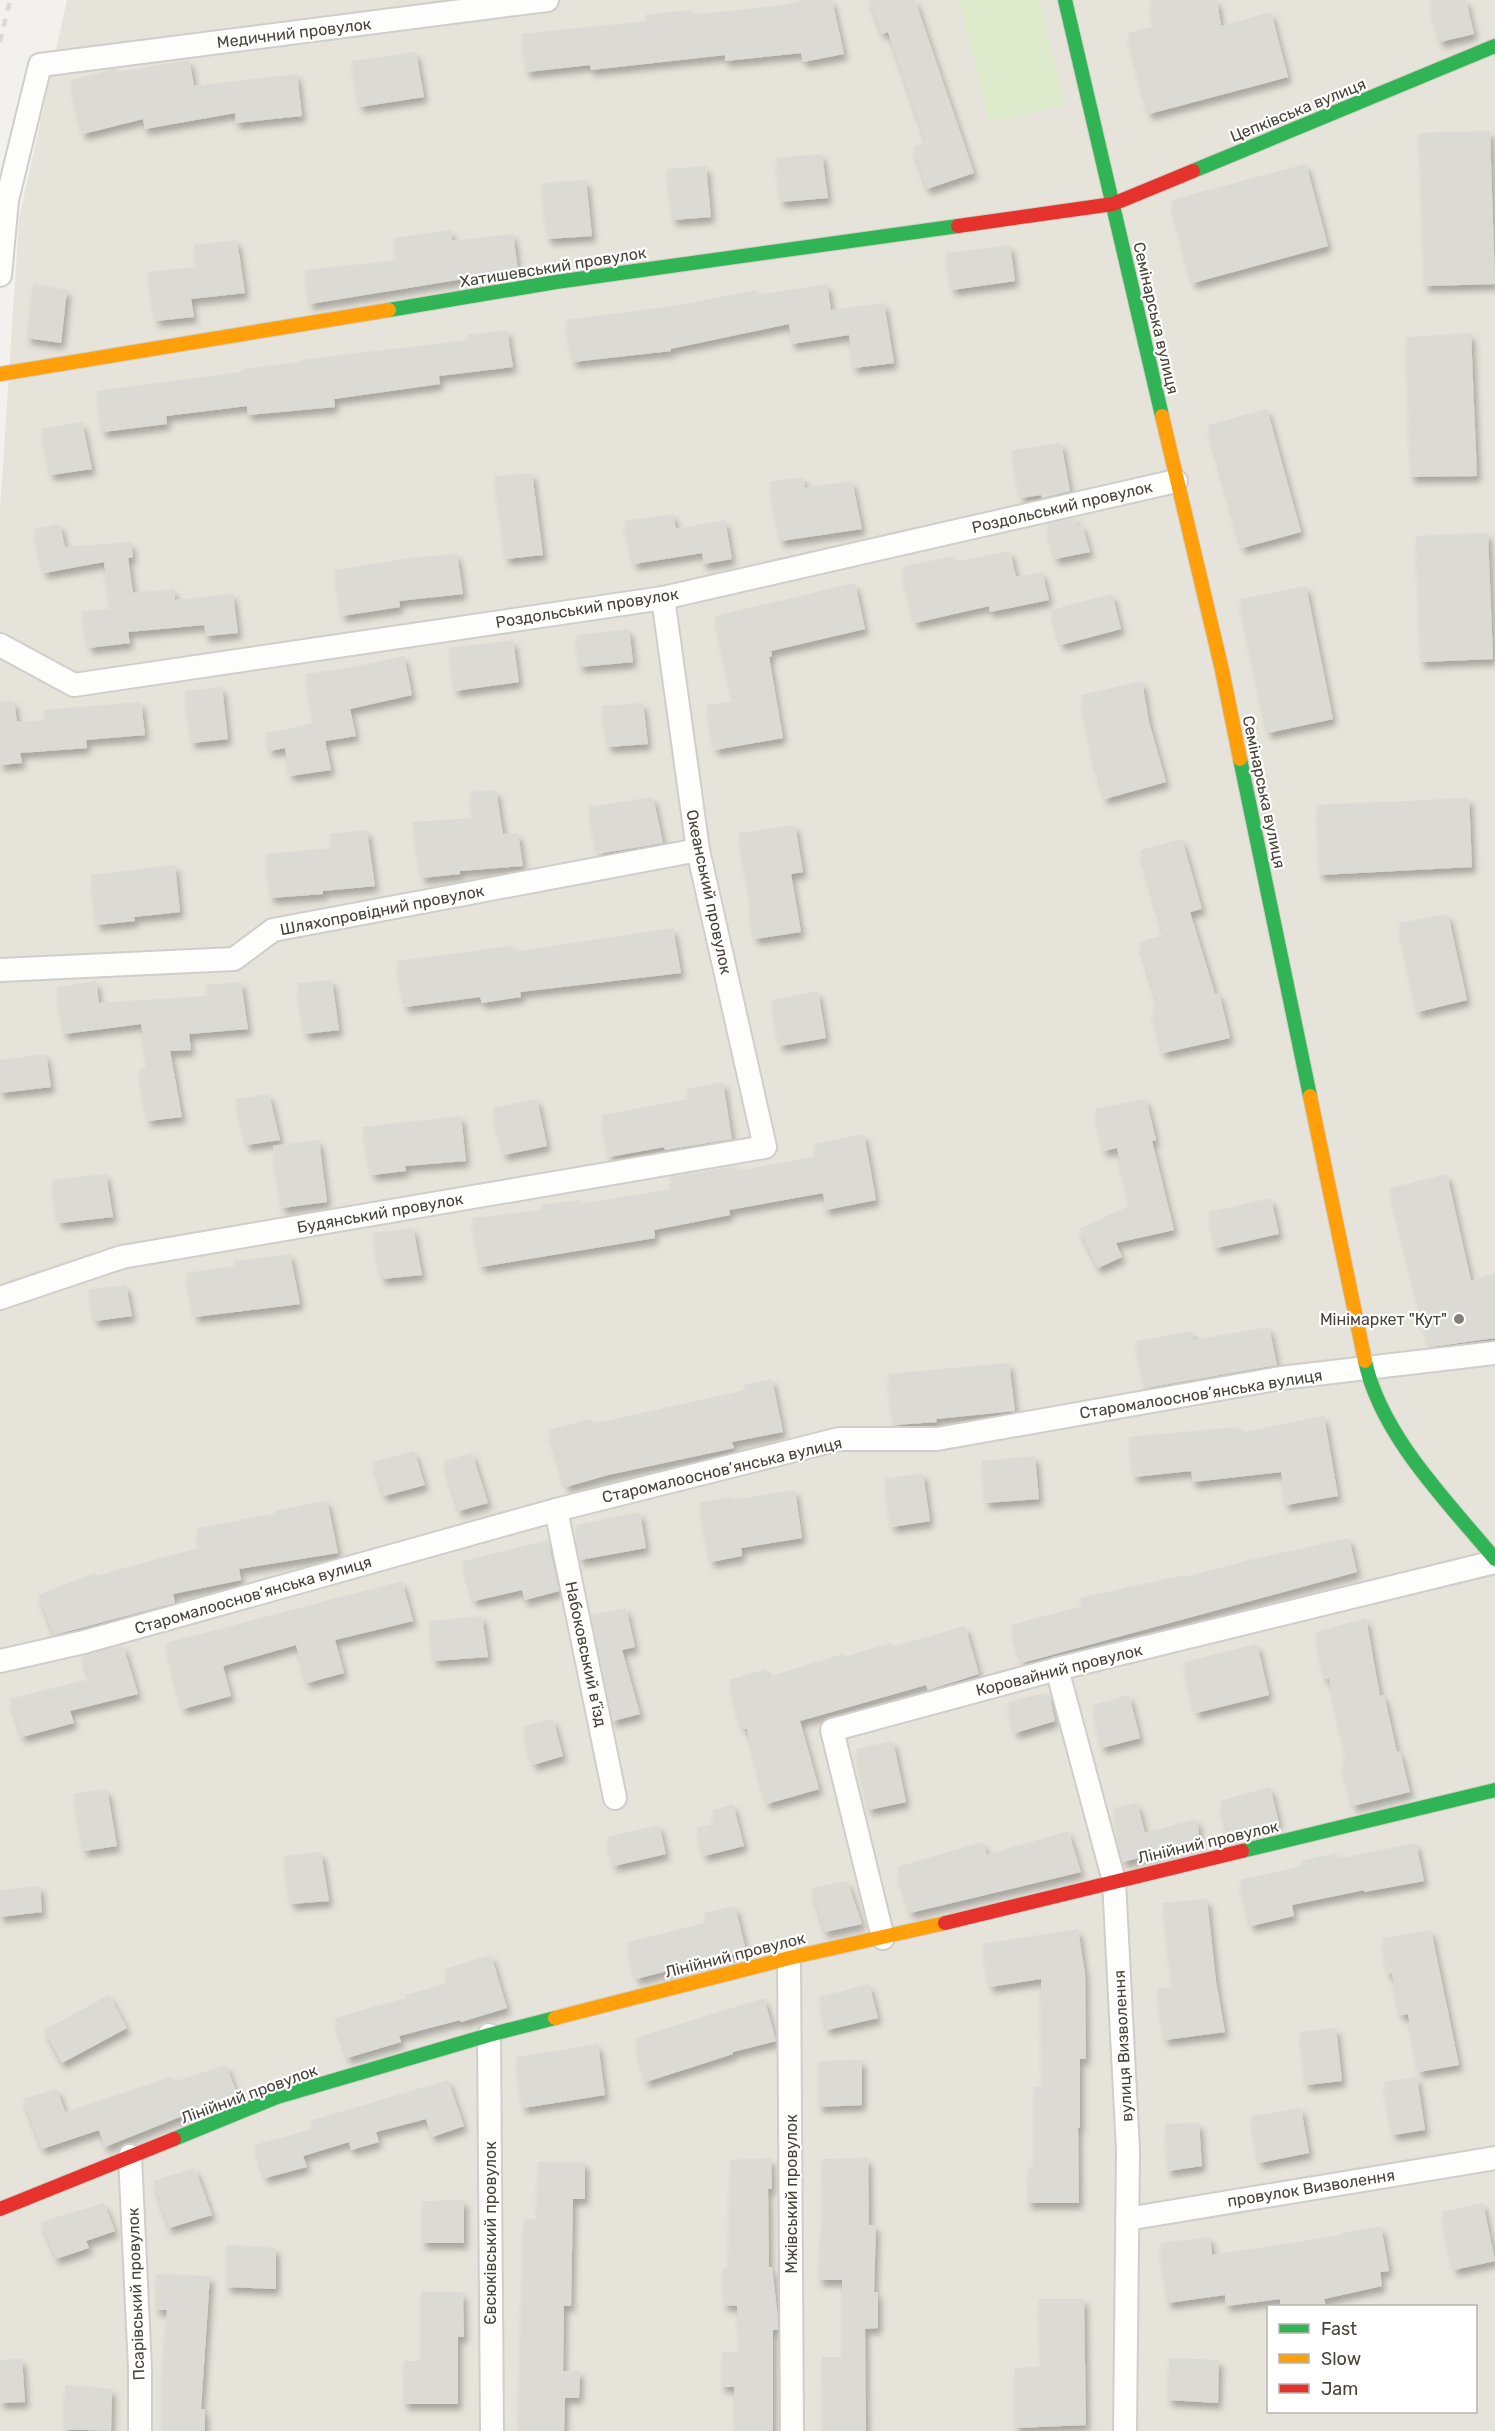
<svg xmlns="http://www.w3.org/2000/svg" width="1495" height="2431" font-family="Rubik,sans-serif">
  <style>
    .residential { fill: #e6e3da; fill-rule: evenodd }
    .green { fill: #deeccd }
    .building { fill: #dcdad5; filter: url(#shadow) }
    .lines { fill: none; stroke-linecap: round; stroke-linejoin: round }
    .street-casing { stroke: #d0ceca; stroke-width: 26 }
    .fast-casing { stroke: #d1cec4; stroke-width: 16 }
    .slow-casing { stroke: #d1cec4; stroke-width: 16 }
    .jam-casing { stroke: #d1cec4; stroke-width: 16 }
    .street { stroke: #fdfdfc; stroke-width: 22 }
    .fast { stroke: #30b455; stroke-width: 14 }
    .slow { stroke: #ff9f0a; stroke-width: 14 }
    .jam { stroke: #e5322d; stroke-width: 14 }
    .rail { stroke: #dadad9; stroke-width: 4.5; stroke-dasharray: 8 8; stroke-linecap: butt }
    .poi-dot { fill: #848077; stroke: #fff; stroke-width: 2 }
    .labels { text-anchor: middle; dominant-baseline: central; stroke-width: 4.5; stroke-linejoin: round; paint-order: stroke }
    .street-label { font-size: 16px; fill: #494338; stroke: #fff }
    .poi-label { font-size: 16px; fill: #494338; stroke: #fff; text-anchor: end }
  </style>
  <defs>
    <filter id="shadow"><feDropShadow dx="3.5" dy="6" stdDeviation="3" flood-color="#0004"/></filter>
  </defs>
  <rect width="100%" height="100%" fill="#f2f1ed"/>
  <!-- residential -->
  <path class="residential" d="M67 0H1495V2431H0V511L19 219ZM1268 2306H1476V2412H1268Z"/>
  <!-- green -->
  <polygon class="green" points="959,0 1039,0 1064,105 989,122"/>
  <!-- building -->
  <g class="building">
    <polygon points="806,0 832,0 844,54 803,62 801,53 725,61 725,55 591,70 590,65 527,72 522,34 646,21 645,15 690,10 690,15 777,6"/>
    <polygon points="869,0 915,0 974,173 927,189 913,147 926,142 888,32 882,34"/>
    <polygon points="1150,0 1217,0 1221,26 1271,12 1288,77 1149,114 1128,33 1154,26"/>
    <polygon points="1430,0 1466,0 1474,34 1440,42"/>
    <polygon points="416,52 424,97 360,107 352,61"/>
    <polygon points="189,60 194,86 297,74 302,116 236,123 235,113 145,129 143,119 83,134 71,80 114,69 117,69 118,72"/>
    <polygon points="1490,131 1495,284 1425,286 1419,133"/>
    <polygon points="822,154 828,198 781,202 776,158"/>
    <polygon points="1306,164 1328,246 1193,283 1171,200"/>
    <polygon points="706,166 711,217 673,220 667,169"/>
    <polygon points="586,180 592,236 548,239 542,183"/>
    <polygon points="451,230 452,241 513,234 518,270 310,304 305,270 398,260 394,238"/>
    <polygon points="237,240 245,293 191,299 194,317 156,321 148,272 197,267 194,245"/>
    <polygon points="1010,245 1015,281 952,290 946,253"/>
    <polygon points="33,284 67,290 61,343 27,338"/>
    <polygon points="827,284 831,310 884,303 894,363 854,368 849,335 792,344 789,324 670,349 671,351 573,362 566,320 680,305 756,290 757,295"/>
    <polygon points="507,330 513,367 439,376 440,384 334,399 335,407 248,415 247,406 166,416 167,424 103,432 97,391 241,372 241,369 302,362 301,360 468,340 468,335"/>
    <polygon points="1471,333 1477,476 1411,477 1406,337"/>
    <polygon points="1267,409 1301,532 1242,548 1208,425"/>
    <polygon points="82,422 92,469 51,475 42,429"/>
    <polygon points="1061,443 1070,491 1042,498 1041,495 1021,498 1012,450"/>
    <polygon points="532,473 543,555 506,559 495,476"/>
    <polygon points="803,477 805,488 852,481 862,529 781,541 770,482"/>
    <polygon points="673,514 676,529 725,520 732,559 704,564 702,553 634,564 624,521"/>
    <polygon points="1076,518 1077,526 1082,525 1090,552 1055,559 1047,524"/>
    <polygon points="60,524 65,547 131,542 133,557 128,558 133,593 174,589 175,600 233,594 238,633 206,636 204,625 128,632 130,643 89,648 82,611 111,609 104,562 44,573 34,529"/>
    <polygon points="1488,533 1493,659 1421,662 1416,536"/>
    <polygon points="1010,551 1016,577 1042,572 1049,600 990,612 989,606 915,623 902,567 953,556 954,562"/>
    <polygon points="457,554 463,594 399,601 400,607 342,616 335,570 409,558"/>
    <polygon points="855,583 865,629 771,651 772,656 769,657 783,738 715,750 707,705 734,701 715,616"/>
    <polygon points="1306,586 1333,719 1268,733 1240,599"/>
    <polygon points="1112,594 1121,629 1061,645 1051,610"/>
    <polygon points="629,629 633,662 580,667 576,635"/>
    <polygon points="513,640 519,682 455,691 449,648"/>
    <polygon points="404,656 412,695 350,709 356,736 325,741 331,770 290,776 285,748 270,751 266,733 315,723 306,674 348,668"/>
    <polygon points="1142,681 1149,722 1166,782 1105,799 1094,761 1081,695"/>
    <polygon points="222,687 228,739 192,743 185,691"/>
    <polygon points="14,701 17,722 45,720 44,710 141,702 145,735 86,740 87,748 20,753 22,763 0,765 0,702"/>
    <polygon points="643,703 648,744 608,747 602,706"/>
    <polygon points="496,790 503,834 518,833 523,866 460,871 460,874 422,878 413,822 474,818 470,792"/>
    <polygon points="653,797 663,843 598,854 589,807"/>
    <polygon points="1469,798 1472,867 1320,875 1317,805"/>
    <polygon points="795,825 803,872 791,874 801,932 755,939 749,906 752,906 739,833"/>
    <polygon points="367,830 375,886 323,891 323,894 271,898 266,854 332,848 330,834"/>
    <polygon points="1182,839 1202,909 1190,912 1215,994 1219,993 1230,1038 1163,1053 1152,1009 1159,1008 1139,942 1164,935 1140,850"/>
    <polygon points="175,865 180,912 134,917 135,921 97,925 91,875"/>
    <polygon points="1448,914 1467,1000 1418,1012 1399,923"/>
    <polygon points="673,928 681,973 520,992 521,997 482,1003 480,997 405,1007 397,961 512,946 513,952"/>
    <polygon points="332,980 339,1030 305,1034 297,983"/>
    <polygon points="96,981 99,1003 208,996 206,985 241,982 248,1029 189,1034 191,1050 170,1051 182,1117 148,1121 139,1069 148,1068 141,1024 64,1034 57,987"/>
    <polygon points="818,991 826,1038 780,1046 772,1000"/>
    <polygon points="46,1054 51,1087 0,1093 0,1060"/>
    <polygon points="723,1082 732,1139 665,1150 664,1147 609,1157 602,1115 689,1099 687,1089"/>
    <polygon points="269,1094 280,1140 247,1145 236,1099"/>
    <polygon points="537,1099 547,1146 504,1155 493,1108"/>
    <polygon points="1146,1099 1156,1140 1152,1141 1174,1230 1116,1243 1122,1257 1098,1268 1079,1229 1131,1205 1117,1148 1104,1151 1095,1109"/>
    <polygon points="461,1116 466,1161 405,1166 406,1171 372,1175 363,1127"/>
    <polygon points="864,1134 876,1200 826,1210 823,1193 729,1210 730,1215 654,1230 655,1238 481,1267 472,1218 542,1210 541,1205 580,1200 581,1204 672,1189 670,1177 737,1166 737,1171 817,1156 814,1144"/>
    <polygon points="319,1140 327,1202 282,1208 273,1146"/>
    <polygon points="106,1174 113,1217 59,1223 52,1180"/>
    <polygon points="1447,1174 1471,1281 1495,1273 1495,1338 1430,1347 1390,1188"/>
    <polygon points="1271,1198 1279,1234 1216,1248 1209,1212"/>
    <polygon points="413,1228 422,1275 382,1279 373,1233"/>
    <polygon points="290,1254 300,1304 195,1317 186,1273 235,1266 234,1261"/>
    <polygon points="126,1285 132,1316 95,1321 89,1290"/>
    <polygon points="1269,1327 1277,1365 1146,1388 1136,1341 1191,1331 1193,1340"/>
    <polygon points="1009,1363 1015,1411 936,1419 937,1422 894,1425 888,1374"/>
    <polygon points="772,1379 783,1432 732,1442 734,1448 608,1475 566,1487 549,1430 591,1419 593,1424 745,1390 744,1385"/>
    <polygon points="1324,1416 1338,1496 1286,1505 1281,1472 1193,1482 1191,1471 1134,1477 1129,1437 1238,1427 1239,1433"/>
    <polygon points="414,1451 425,1485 384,1496 373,1462"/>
    <polygon points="472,1453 488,1503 459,1511 444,1461"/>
    <polygon points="1035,1456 1039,1499 986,1503 982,1461"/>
    <polygon points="923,1473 930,1521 892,1527 885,1479"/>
    <polygon points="795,1490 802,1538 741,1548 742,1556 711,1562 700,1503 731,1497 731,1500"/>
    <polygon points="327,1500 338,1553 239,1569 241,1580 173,1594 175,1603 54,1635 38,1595 95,1573 96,1576 201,1547 196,1529 276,1513 275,1511"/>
    <polygon points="640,1512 646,1548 580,1560 575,1534 577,1533 576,1525"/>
    <polygon points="1349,1538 1357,1572 1022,1663 1011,1625 1083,1606 1080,1598 1183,1575 1184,1577 1254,1559"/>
    <polygon points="548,1540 559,1591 525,1600 522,1590 474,1601 463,1561"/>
    <polygon points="402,1581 413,1621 335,1640 344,1673 307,1683 296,1645 223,1666 231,1696 183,1709 166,1643"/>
    <polygon points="626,1608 635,1647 622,1650 640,1714 613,1721 591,1615"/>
    <polygon points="482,1616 488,1657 434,1661 429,1621"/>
    <polygon points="1366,1618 1380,1696 1384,1695 1397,1752 1400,1751 1410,1792 1353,1806 1342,1762 1348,1760 1329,1678 1325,1679 1316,1632"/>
    <polygon points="965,1626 979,1674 928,1690 926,1685 800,1721 819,1789 767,1804 747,1729 743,1729 729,1680 766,1669 768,1677 843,1654 844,1657 891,1643 892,1647"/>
    <polygon points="1257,1644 1269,1695 1196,1713 1184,1662"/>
    <polygon points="123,1645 138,1694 70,1711 74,1723 22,1737 10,1699 90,1679 82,1656"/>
    <polygon points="1043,1693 1044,1695 1049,1694 1055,1721 1015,1733 1008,1702"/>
    <polygon points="1129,1695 1140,1738 1102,1748 1093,1705"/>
    <polygon points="553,1719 563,1756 533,1765 523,1726"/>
    <polygon points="893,1741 906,1802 869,1810 856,1749"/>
    <polygon points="1270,1787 1279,1823 1229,1836 1220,1801"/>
    <polygon points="107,1789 117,1846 84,1851 74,1794"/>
    <polygon points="1137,1803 1145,1833 1197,1819 1200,1843 1123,1862 1116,1835 1119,1835 1114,1808"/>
    <polygon points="733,1804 744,1846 704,1856 697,1828 715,1824 712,1810"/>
    <polygon points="659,1825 666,1854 614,1866 607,1837"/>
    <polygon points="1068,1831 1081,1872 910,1913 897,1867 983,1842 987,1855"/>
    <polygon points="1416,1843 1424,1881 1364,1892 1364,1890 1292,1905 1294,1916 1251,1926 1240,1880 1302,1866 1301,1861 1336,1853 1337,1859"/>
    <polygon points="321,1852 329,1901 291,1904 284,1856"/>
    <polygon points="847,1881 862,1924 825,1932 811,1888"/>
    <polygon points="40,1886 42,1912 0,1917 0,1890"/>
    <polygon points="1207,1899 1216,1981 1225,2032 1165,2040 1157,1989 1173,1987 1163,1903"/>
    <polygon points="735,1906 746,1951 636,1979 628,1942 706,1923 704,1913"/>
    <polygon points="1078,1929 1085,1974 1086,2059 1080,2059 1080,2128 1078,2128 1079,2203 1028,2203 1028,2167 1034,2167 1034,2087 1042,2087 1041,1979 990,1987 983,1944"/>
    <polygon points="1431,1930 1459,2065 1419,2072 1408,2014 1400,2015 1392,1973 1388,1974 1382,1938"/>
    <polygon points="491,1955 507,2008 461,2022 460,2020 399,2036 401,2042 347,2058 335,2018 406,1998 405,1995 449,1983 445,1969"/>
    <polygon points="869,1984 878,2018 827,2030 819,1997"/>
    <polygon points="109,1995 127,2028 62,2063 44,2030"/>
    <polygon points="764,1998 776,2041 733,2052 733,2054 646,2082 635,2038"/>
    <polygon points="1336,2028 1342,2081 1306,2085 1300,2032"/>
    <polygon points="598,2044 605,2095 523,2108 516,2057"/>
    <polygon points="862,2060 862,2105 819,2107 819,2061"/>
    <polygon points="226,2065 237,2094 105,2147 99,2130 42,2149 23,2099 57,2089 65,2112 172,2077 174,2082"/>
    <polygon points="1417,2077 1425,2130 1393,2135 1384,2082"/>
    <polygon points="448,2080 464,2126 432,2137 426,2119 376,2132 379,2142 351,2150 349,2142 303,2156 307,2167 265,2178 255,2145 313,2129 310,2121"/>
    <polygon points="1301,2108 1309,2153 1259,2163 1251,2116"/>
    <polygon points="1199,2123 1202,2166 1168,2171 1165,2124"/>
    <polygon points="771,2158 772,2189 768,2189 769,2267 772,2267 778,2319 778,2330 773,2330 773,2431 734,2431 734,2387 722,2387 722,2352 740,2352 737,2306 724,2305 723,2268 729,2268 730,2160"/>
    <polygon points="868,2158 869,2225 876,2225 874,2292 878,2292 878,2328 865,2329 866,2431 823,2431 822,2357 842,2357 842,2280 819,2280 821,2224 823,2224 822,2159"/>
    <polygon points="538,2162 585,2162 585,2199 573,2199 571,2306 564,2306 563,2371 580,2371 579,2398 565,2398 564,2431 518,2431 524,2219 537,2219"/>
    <polygon points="195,2168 212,2215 169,2228 153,2181"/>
    <polygon points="464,2200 464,2243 422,2243 422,2201"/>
    <polygon points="104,2203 115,2231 86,2241 89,2248 56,2259 41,2222"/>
    <polygon points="1483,2203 1495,2261 1454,2270 1442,2212"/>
    <polygon points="1381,2226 1389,2271 1380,2272 1382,2286 1324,2299 1326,2307 1280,2307 1280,2299 1226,2306 1225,2295 1168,2303 1160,2243 1210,2237 1212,2255 1342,2235 1341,2233"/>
    <polygon points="227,2245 276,2248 276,2289 227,2287"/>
    <polygon points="156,2274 210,2276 201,2409 205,2409 205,2431 162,2431 162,2377 167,2310 156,2310"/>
    <polygon points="421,2292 463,2292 464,2337 458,2337 458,2404 404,2404 404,2361 421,2361"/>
    <polygon points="1039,2299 1084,2299 1086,2425 1015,2428 1015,2368 1040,2367"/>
    <polygon points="1169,2358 1219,2360 1218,2403 1168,2400"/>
    <polygon points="22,2359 25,2402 0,2403 0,2360"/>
    <polygon points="65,2385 112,2389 111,2431 64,2429"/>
  </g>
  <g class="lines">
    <defs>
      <g id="street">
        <polyline points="0,275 7,200 40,65 547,0"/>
        <polyline points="0,645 74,685 663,598 1176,481"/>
        <polyline points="0,970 234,959 273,930 698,850"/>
        <polyline points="0,1298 122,1257 765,1147 698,850 663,598"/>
        <polyline points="556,1510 615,1798"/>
        <polyline points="0,1661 84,1642 556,1510 839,1439 937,1439 1281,1378 1495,1353"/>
        <polyline points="1057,1669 1114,1881 1128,2150 1125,2431"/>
        <polyline points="883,1938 832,1730 1057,1669 1495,1562"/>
        <polyline points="789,1958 792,2431"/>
        <polyline points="489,2035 492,2431"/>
        <polyline points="130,2156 140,2369 140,2431"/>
        <polyline points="1127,2219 1495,2158"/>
      </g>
      <g id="fast">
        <polyline points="1065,0 1162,416"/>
        <polyline points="1193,171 1495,46"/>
        <polyline points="389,310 556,282 958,226"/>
        <polyline points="1240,759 1310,1096"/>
        <path d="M1365 1361C1381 1436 1448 1502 1495 1559"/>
        <polyline points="1242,1851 1495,1790"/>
        <polyline points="174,2139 277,2097 489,2035 555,2018"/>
      </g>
      <g id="slow">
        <polyline points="0,374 389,310"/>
        <polyline points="1162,416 1222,670 1240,759"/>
        <polyline points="1310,1096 1365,1361"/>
        <polyline points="555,2018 789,1958 945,1923"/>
      </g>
      <g id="jam">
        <polyline points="958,226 1113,204 1193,171"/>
        <polyline points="945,1923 1242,1851"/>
        <polyline points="0,2209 174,2139"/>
      </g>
    </defs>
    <!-- street casing -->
    <use href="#street" class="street-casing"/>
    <!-- fast casing -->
    <use href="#fast" class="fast-casing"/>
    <!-- slow casing -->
    <use href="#slow" class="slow-casing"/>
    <!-- jam casing -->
    <use href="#jam" class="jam-casing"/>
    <!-- street -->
    <use href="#street" class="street"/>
    <!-- fast -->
    <use href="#fast" class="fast"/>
    <!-- slow -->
    <use href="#slow" class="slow"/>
    <!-- jam -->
    <use href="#jam" class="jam"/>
    <!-- rail -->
    <polyline class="rail" points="0,42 10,0"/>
  </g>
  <!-- markers -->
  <circle class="poi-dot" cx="1459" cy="1319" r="6"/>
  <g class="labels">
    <!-- street labels -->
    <g class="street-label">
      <text transform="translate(294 33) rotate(-7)">Медичний провулок</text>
      <text transform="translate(1298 110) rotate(-22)">Цепківська вулиця</text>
      <text transform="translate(553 267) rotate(-9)">Хатишевський провулок</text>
      <text transform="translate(1156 318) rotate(77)">Семінарська вулиця</text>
      <text transform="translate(1062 507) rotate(-13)">Роздольський провулок</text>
      <text transform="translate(587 608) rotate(-9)">Роздольський провулок</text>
      <text transform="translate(1264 792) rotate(78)">Семінарська вулиця</text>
      <text transform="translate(709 892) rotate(78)">Океанський провулок</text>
      <text transform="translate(382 910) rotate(-11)">Шляхопровідний провулок</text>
      <text transform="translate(380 1213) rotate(-10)">Будянський провулок</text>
      <text transform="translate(1201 1394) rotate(-9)">Старомалооснов’янська вулиця</text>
      <text transform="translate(722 1470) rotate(-13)">Старомалооснов’янська вулиця</text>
      <text transform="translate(253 1595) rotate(-16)">Старомалооснов’янська вулиця</text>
      <text transform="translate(586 1654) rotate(78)">Набоковський в’їзд</text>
      <text transform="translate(1059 1670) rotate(-14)">Коровайний провулок</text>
      <text transform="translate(1208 1842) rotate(-13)">Лінійний провулок</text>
      <text transform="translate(735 1955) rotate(-14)">Лінійний провулок</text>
      <text transform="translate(1123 2046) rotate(-93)">вулиця Визволення</text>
      <text transform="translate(249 2094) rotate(-20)">Лінійний провулок</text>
      <text transform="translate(1311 2188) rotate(-9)">провулок Визволення</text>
      <text transform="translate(791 2194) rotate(-90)">Мжівський провулок</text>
      <text transform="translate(490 2233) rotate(-90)">Євсюківський провулок</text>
      <text transform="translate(136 2294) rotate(-92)">Псарівський провулок</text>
    </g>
    <!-- poi labels -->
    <g class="poi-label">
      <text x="1447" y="1319">Мінімаркет "Кут"</text>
    </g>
  </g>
  <!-- legend -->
  <rect x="1267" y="2305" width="210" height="108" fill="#ffffff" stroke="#b6b4af" stroke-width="1.5"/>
  <rect x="1279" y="2324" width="30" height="9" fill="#30b455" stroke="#b6b4af" stroke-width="1.5"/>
  <text x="1321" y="2335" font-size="18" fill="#494338">Fast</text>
  <rect x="1279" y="2354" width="30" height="9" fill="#ff9f0a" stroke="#b6b4af" stroke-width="1.5"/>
  <text x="1321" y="2365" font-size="18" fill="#494338">Slow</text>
  <rect x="1279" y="2384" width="30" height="9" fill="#e5322d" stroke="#b6b4af" stroke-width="1.5"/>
  <text x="1321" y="2395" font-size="18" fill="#494338">Jam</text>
</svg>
